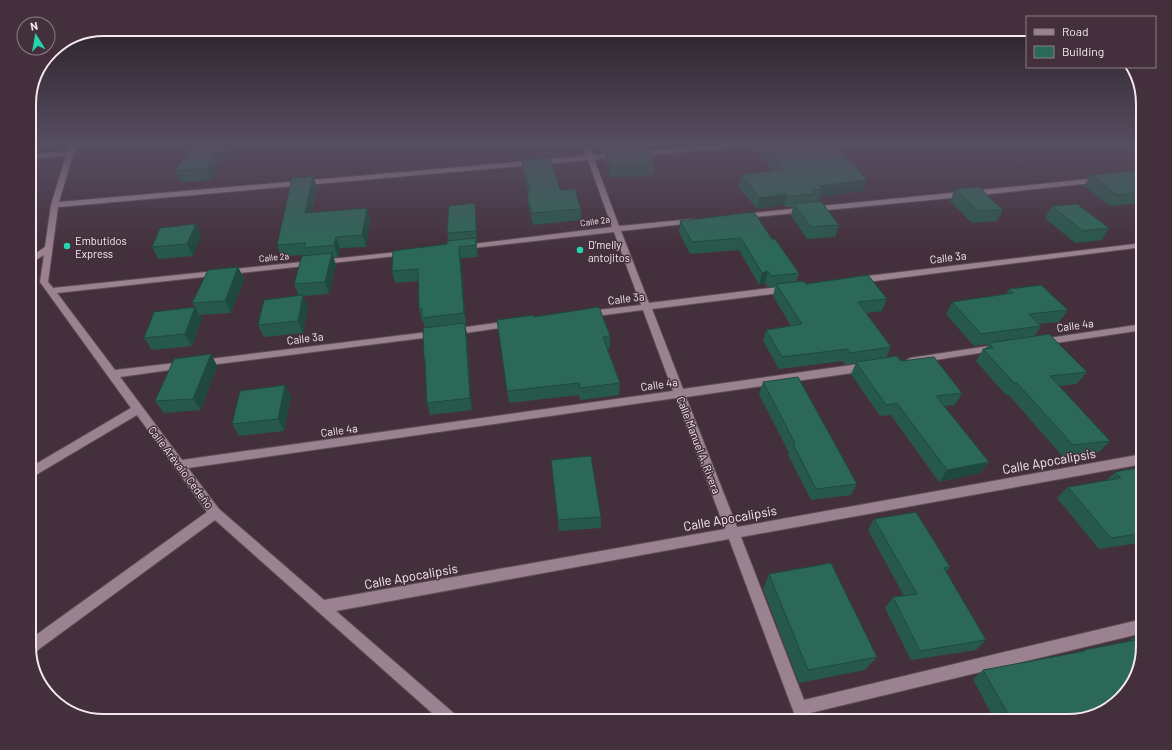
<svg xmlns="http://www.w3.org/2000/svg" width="1172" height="750" font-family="Barlow,sans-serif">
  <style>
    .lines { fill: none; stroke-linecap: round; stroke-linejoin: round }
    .street-casing { stroke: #5f4d58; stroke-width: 2 }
    .street { fill: #9b8291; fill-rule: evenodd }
    .wall { fill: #26594b }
    .shaded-wall { fill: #1f493d }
    .building { fill: #2c6857; stroke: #1f493d }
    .poi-dot { fill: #25d5ae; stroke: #44303c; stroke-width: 1.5 }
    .labels { text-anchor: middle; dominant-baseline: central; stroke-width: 3; stroke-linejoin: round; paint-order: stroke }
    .far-street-label { font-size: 9px; fill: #f6e8f0; stroke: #44303c }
    .poi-label { font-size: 11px; fill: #f6e8f0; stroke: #44303c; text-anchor: start }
    .street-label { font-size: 11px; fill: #f6e8f0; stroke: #44303c }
    .near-street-label { font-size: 13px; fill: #f6e8f0; stroke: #44303c }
    .rim { fill: none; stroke: #f6e8f0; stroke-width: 2 }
  </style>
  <rect width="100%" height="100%" fill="#44303c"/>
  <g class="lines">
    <defs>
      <g id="street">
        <path d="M73 146H79L73 154 59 202 586 156 583 146H589L593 155 620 154V156L618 157 594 159 619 226 693 219 697 221 693 223 621 231 649 303 787 286 791 289 787 292 652 309 683 389 866 363 871 367 866 371 686 397 737 527 1143 454V464L741 537 804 700 1143 619V633L810 713 813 721H797L729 539 336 611 457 716 460 721H441L215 520 31 655 29 640 207 512 137 415 29 479V468L131 408 40 282 44 255 29 264V258L45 247 51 205 66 156 29 158V154L68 152ZM588 160 612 227 465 245 461 247 465 249 614 232 641 305 589 311 584 314 589 317 643 310 673 391 182 460 120 377 184 368 187 367 189 365 187 363 184 362 115 370 57 293 405 255 409 253 408 251 53 288 48 282 58 207ZM676 398 725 529 324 600 219 509 188 468Z"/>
        <polygon points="710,146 730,146 727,148 636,156 633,154 636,152"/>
        <polygon points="1099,178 1102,178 1102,182 951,198 743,218 739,216 743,214"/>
        <polygon points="1143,243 1143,247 859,283 855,280 859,277"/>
        <polygon points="510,321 513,322 515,324 513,326 452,335 447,332 452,329"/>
        <polygon points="1143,324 1143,330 1042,345 1037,342 1042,339"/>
        <polygon points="436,331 441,334 439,336 202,366 197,363 202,360"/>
        <polygon points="995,345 1000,348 998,350 910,364 905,361 910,358"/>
      </g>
    </defs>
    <!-- street casing -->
    <use href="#street" class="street-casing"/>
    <!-- street -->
    <use href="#street" class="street"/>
  </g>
  <!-- wall -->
  <g class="wall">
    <polygon points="193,146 232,146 211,180 181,182 175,171"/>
    <polygon points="600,146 622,146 622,149 654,164 654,175 611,178 605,160 606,153 603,154"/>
    <polygon points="753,146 836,146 863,191 820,197 819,200 813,201 813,202 839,225 835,237 807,239 791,215 793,207 785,207 784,205 757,209 738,186 741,175 773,171"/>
    <polygon points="1134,146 1143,146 1143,151"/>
    <polygon points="522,160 560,190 581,209 581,220 533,225 528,204 527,193 528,193 523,171"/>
    <polygon points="1143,170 1143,203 1110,206 1084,186 1091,175"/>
    <polygon points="317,187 312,213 367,208 370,220 366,247 340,248 338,257 333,257 336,265 329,294 303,296 308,307 303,333 264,337 258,325 299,296 294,284 307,255 281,256 277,245"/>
    <polygon points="955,189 1003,210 997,221 972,223 950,201"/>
    <polygon points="475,203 476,215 477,242 476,242 478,257 461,258 466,325 465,325 467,335 472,410 430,415 427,403 425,365 424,358 425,328 423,321 422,321 419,309 419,281 395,283 392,271 447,244 449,241 447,233"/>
    <polygon points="1052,206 1109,228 1102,240 1075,243 1045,218"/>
    <polygon points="680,221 772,239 799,273 796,282 887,299 882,311 866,313 891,347 886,358 901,361 962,393 955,405 944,406 989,462 980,473 939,482 891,415 880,416 851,374 856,363 845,365 843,361 779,369 763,341 766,330 791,326 773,296 775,287 768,288 765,283 759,285 739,250 690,254 679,232"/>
    <polygon points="196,224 201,236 193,256 158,259 152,247"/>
    <polygon points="238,267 244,279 231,313 199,315 202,319 192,346 152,350 144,338 195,307 192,303"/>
    <polygon points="1009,289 1068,310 1059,322 1039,324 1041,326 1034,336 1087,372 1077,384 1059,386 1110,441 1099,452 1063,457 1009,395 1006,395 976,361 983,349 986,348 988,344 974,346 946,314 952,302 1006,294"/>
    <polygon points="534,317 610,336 610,348 607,348 620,383 619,395 580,400 579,395 509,403 497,320"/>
    <polygon points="211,354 217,366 201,410 164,413 155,401"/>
    <polygon points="763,382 857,484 851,495 811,500 788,455 789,453 759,394"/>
    <polygon points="285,385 291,397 284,431 239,436 232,424"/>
    <polygon points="551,460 601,517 601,528 559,531"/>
    <polygon points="1143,467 1143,540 1139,543 1099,549 1057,498 1068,487 1106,481 1115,472"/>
    <polygon points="874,519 950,567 946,572 986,640 976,650 911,660 885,608 893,597 904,596 868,530"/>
    <polygon points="769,574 877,657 865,670 799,683 763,589"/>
    <polygon points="1143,636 1068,721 995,721 973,679 983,670 1081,652 1084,650 1128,641 1134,637"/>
  </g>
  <!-- shaded-wall -->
  <g class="shaded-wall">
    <polygon points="221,146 232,146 211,180 206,169"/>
    <polygon points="313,176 317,187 309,225 305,213"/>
    <polygon points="867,180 863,191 820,197 822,189 819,186"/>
    <polygon points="787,194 784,205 757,209 759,198"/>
    <polygon points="475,203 476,215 477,242 476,231"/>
    <polygon points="367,208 370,220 366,247 362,235"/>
    <polygon points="196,224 201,236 193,256 187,244"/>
    <polygon points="336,237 340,248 338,257 334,245"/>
    <polygon points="476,238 477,249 478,257 476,245"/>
    <polygon points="459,247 461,258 466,325 464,313"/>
    <polygon points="332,253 336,265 329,294 325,282"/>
    <polygon points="238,267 244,279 231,313 225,301"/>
    <polygon points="768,271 765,283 759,285 762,273"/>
    <polygon points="303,295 308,307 303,333 298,321"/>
    <polygon points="195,307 202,319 192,346 185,334"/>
    <polygon points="465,323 467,335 472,410 470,398"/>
    <polygon points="211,354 217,366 201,410 193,399"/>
    <polygon points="285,385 291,397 284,431 278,419"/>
    <polygon points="989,462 980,473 939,482 947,470"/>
  </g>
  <!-- building -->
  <g class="building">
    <polygon points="193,146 221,146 206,169 175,171"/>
    <polygon points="764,146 836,146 867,180 819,186 822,189 812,190 815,194 788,196 787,194 759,198 741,175 783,169"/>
    <polygon points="647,147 654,164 612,167 606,150"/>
    <polygon points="550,157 560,190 575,189 581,209 532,213 527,193 530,192 522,160"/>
    <polygon points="1143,170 1143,192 1117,195 1091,175"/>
    <polygon points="313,176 305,213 367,208 362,235 336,237 334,245 304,248 306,243 277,245 292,178"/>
    <polygon points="979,187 1003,210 978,211 955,189"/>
    <polygon points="821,201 839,225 811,227 794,204"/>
    <polygon points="475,203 476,231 447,233 449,206"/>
    <polygon points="1077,204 1109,228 1083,231 1052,206"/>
    <polygon points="754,212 772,239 775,239 799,273 771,276 768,271 762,273 741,238 692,242 680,221"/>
    <polygon points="196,224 187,244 152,247 160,228"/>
    <polygon points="476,238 476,245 459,247 464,313 422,318 422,309 419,309 418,269 392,271 393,251 447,244 447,241"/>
    <polygon points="332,253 325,282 294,284 302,256"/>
    <polygon points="238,267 225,301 192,303 208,270"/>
    <polygon points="868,275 887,299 858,302 891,347 850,353 848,349 782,357 766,330 802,324 776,284 804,281 806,284"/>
    <polygon points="1041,285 1068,310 1029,314 1041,326 981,334 952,302 1013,293 1009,289"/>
    <polygon points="303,295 298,321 258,325 264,300"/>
    <polygon points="195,307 185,334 144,338 154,312"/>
    <polygon points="599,307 610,336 603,337 620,383 580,388 579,383 507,391 497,320 534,315 534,317"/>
    <polygon points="465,323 470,398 427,403 425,358 424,358 423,328"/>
    <polygon points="1049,334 1087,372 1050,376 1110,441 1073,445 1017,383 1014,383 983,349 993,348 989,343"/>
    <polygon points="211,354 193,399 155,401 174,359"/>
    <polygon points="897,356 901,361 934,357 962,393 936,396 989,462 947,470 897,403 886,405 856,362"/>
    <polygon points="798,377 857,484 816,489 793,444 795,443 763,382"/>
    <polygon points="285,385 278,419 232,424 240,391"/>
    <polygon points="591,456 601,517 558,520 551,460"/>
    <polygon points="1143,467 1143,533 1111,538 1068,487 1121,478 1115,472"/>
    <polygon points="916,512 950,567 944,568 986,640 920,651 893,597 917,594 874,519"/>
    <polygon points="831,563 877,657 808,670 769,574"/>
    <polygon points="1143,636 1143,646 1131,688 1105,711 1068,721 1012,721 983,670 1085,651 1084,650 1136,640 1134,637"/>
  </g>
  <!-- sky -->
  <linearGradient id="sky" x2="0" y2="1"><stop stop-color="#251a21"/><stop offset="0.58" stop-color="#564e61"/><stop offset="1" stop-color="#564e61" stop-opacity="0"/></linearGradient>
  <rect width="1172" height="250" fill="url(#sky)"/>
  <!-- markers -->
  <g class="poi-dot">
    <circle cx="67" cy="246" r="4"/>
    <circle cx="580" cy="250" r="4"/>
  </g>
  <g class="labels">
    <!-- far-street labels -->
    <g class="far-street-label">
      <text transform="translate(595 221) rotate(-8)">Calle 2a</text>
      <text transform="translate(274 257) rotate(-6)">Calle 2a</text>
    </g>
    <!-- poi labels -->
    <g class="poi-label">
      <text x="75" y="240">Embutidos<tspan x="75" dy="13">Express</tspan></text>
      <text x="588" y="244">D’melly<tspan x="588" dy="13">antojitos</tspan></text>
    </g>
    <!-- street labels -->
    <g class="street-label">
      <text transform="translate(948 257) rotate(-7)">Calle 3a</text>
      <text transform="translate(626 298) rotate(-7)">Calle 3a</text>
      <text transform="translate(1075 325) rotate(-8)">Calle 4a</text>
      <text transform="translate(305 338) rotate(-7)">Calle 3a</text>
      <text transform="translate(659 384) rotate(-8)">Calle 4a</text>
      <text transform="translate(339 430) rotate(-8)">Calle 4a</text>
      <text transform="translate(699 445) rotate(69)">Calle Manuel A. Rivera</text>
      <text transform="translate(181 467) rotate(53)">Calle Arévalo Cedeño</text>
    </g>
    <!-- near-street labels -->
    <g class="near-street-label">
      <text transform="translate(1049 461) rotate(-10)">Calle Apocalipsis</text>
      <text transform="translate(730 518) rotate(-10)">Calle Apocalipsis</text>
      <text transform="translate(411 576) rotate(-10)">Calle Apocalipsis</text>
    </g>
  </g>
  <!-- crop -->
  <path d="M0 0H1172V750H0ZM104 36H1068A68 68 0 0 1 1136 104V646A68 68 0 0 1 1068 714H104A68 68 0 0 1 36 646V104A68 68 0 0 1 104 36Z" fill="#44303c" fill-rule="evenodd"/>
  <path class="rim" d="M104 36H1068A68 68 0 0 1 1136 104V646A68 68 0 0 1 1068 714H104A68 68 0 0 1 36 646V104A68 68 0 0 1 104 36Z"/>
  <!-- legend -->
  <rect x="1026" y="16" width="130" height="52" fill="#44303c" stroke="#8b7a84"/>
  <rect x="1034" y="29" width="20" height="6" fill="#9b8291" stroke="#8b7a84"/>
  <text x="1062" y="36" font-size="12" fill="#f6e8f0">Road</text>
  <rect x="1034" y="46" width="20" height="12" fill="#2c6857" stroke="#8b7a84"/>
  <text x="1062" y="56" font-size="12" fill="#f6e8f0">Building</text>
  <!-- north arrow -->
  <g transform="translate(36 36) rotate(349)"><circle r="19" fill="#44303c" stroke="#8b7a84"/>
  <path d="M0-3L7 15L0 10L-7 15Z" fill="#25d5ae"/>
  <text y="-6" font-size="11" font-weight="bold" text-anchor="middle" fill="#f6e8f0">N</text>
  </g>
</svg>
